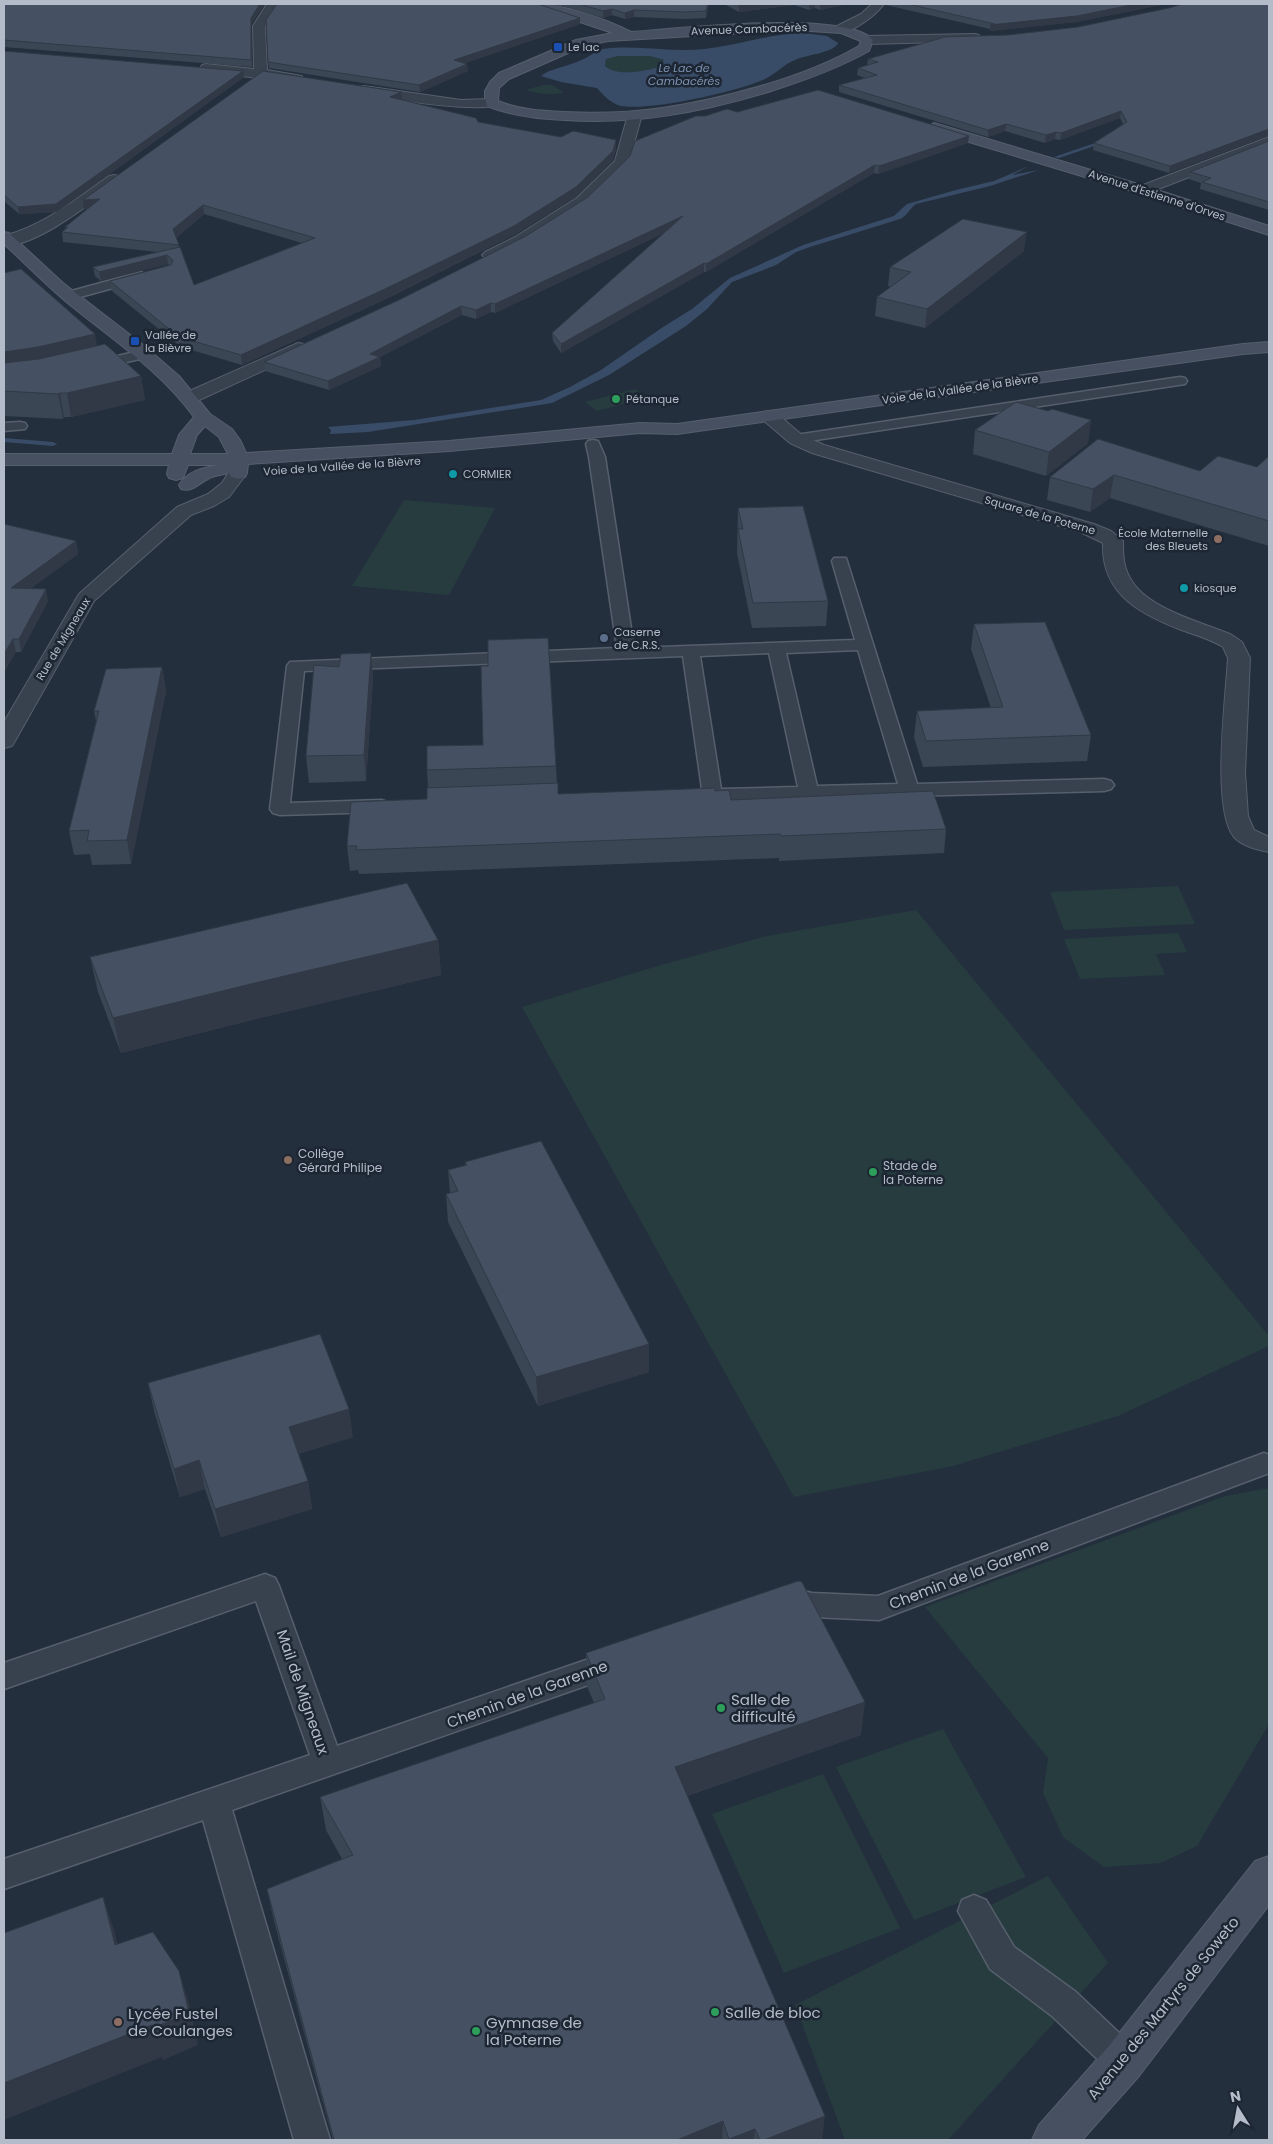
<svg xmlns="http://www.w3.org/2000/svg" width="1273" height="2144" font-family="Poppins,sans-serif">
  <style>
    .green { fill: #263c3f }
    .water { fill: #394c67; fill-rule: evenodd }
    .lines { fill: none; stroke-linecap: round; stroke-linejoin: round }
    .stream { fill: #394c67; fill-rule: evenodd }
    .lane-casing { stroke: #565f6c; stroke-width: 3 }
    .street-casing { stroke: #565f6c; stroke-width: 2 }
    .secondary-casing { stroke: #565f6c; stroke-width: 2 }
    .lane { fill: #38414e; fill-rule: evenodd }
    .street { fill: #38414e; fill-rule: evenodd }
    .secondary { fill: #465061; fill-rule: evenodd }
    .wall { fill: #3b4654; fill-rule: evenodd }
    .shaded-wall { fill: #303945 }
    .building { fill: #455162; stroke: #303945 }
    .transit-dot { fill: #1a4fb4; stroke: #1d2633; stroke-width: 2 }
    .leisure-dot { fill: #2e9e5b; stroke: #1d2633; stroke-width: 2 }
    .culture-dot { fill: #0f9aa8; stroke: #1d2633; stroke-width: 2 }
    .education-dot { fill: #8d6e63; stroke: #1d2633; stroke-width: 2 }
    .service-dot { fill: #5c6f8a; stroke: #1d2633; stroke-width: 2 }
    .labels { text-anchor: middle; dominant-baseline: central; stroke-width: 5; stroke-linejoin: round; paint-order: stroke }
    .far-street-label { font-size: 11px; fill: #b4bcc9; stroke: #1d2633 }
    .far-poi-label { font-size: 11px; fill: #b4bcc9; stroke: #1d2633; text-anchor: start }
    .far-water-label { font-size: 11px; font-style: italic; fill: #7c92b1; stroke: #1d2633 }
    .poi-label { font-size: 12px; fill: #b4bcc9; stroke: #1d2633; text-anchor: start }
    .near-street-label { font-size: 15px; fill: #b4bcc9; stroke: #1d2633 }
    .near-poi-label { font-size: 15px; fill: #b4bcc9; stroke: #1d2633; text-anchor: start }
  </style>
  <rect width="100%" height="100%" fill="#242f3e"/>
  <!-- green -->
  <g class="green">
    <path d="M618 56H650L664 60 659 67C644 71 618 77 605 66L606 59Z"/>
    <path d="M543 85H552L564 92C550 96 540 94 526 90Z"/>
    <polygon points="635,389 648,397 597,411 585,402"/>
    <polygon points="404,500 495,508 449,595 352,586"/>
    <polygon points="1178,886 1195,924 1064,930 1050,892"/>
    <polygon points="916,910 1269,1336 1269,1346 1118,1416 953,1466 794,1497 522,1007 661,965 767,936"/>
    <polygon points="1178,933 1187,952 1156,954 1165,975 1080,979 1064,939"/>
    <polygon points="1269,1488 1269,1724 1197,1846 1161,1863 1104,1867 1063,1837 1043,1793 1048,1758 925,1607 1225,1496"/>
    <polygon points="943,1729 1026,1877 914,1920 836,1767"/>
    <polygon points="823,1774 900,1928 784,1973 712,1814"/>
    <polygon points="1048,1876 1108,1963 948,2140 845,2140 795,2005"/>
  </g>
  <!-- water -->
  <g class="water">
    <path d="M802 33 827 36 838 43 837 45C828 54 808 54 795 60 784 64 775 75 763 80 734 92 651 111 621 106 612 104 603 95 597 88L561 82 541 76 547 72C560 67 574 64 586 58 592 55 596 50 603 49 637 44 671 53 705 49 738 45 769 34 802 33ZM618 56H650L664 60 659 67C644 71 618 77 605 66L606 59Z"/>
    <path d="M1029 166 1012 175 1039 170 990 186 916 204C909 209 908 215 900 219L810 247 796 252 776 265 732 282 707 309 686 326 609 375 552 403 368 432 330 434 331 430 328 427 414 420 541 400 570 387 601 370 663 327 692 309 730 278 803 245 894 216 907 204 956 190 994 181Z"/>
  </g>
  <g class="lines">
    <!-- stream -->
    <g class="stream">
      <polygon points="1107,139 1112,140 1059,158 1054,157"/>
      <polygon points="4,438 53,442 57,444 53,446 4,442"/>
    </g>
    <defs>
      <g id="lane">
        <polygon points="141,272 147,276 146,279 69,300 62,296 64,293"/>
        <polygon points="143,350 148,351 150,354 148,357 93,370 86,366 88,363"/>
        <polygon points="1180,377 1185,378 1187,381 1185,384 796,443 791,442 789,439 791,436 796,435"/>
        <polygon points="20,422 25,423 27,426 25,429 4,431 4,423"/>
        <path d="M593 440 598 441 605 457 634 648 855 640 832 561 834 558H846L917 784 1104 779 1111 781 1114 785 1111 789 1104 791 700 801 693 799 690 795 693 791 702 789 683 656 304 671 290 803 381 800 388 802 391 806 388 810 381 812 280 815 273 813 270 809 287 666 290 662 617 648 589 457 586 444 588 441ZM858 650 898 784 817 786 786 653ZM769 653 798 787 721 789 700 656Z"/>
        <polygon points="1264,1453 1269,1455 1269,1473 879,1620 812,1617 792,1612 784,1615 774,1612 770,1603 774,1594 791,1588 812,1593 878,1596"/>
        <polygon points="265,1574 275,1578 279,1586 337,1746 615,1650 625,1654 630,1663 625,1672 232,1810 330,2140 294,2140 203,1820 4,1889 4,1859 310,1755 256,1601 4,1689 4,1663"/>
        <polygon points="974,1895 986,1900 1014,1947 1076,1992 1136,2049 1141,2061 1136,2073 1124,2078 1112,2073 1052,2016 990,1969 958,1911 962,1900"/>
      </g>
      <g id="street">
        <polygon points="267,4 279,4 265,26 267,70 302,76 303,79 302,82 297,83 202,71 200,68 202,65 206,64 254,69 253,26"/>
        <path d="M872 4H884C876 15 851 35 837 32L835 29 837 26 861 14Z"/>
        <polygon points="975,34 979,35 981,38 979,41 867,44 861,40 867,36"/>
        <path d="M364 86 461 100 492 99 499 103C488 115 379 98 359 93L357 90 359 87Z"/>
        <polygon points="634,114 641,118 629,162 587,204 525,243 495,258 485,258 482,255 485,252 515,237 577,198 615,161 627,118"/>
        <polygon points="1269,137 1269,146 1148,193 1138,193 1136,190 1138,187"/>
        <path d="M114 175 119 176 121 179 119 182C96 199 32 251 4 244V236C44 225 75 200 109 176Z"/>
        <polygon points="298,343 304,344 306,348 304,352 197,401 191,402 185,401 182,397 185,393"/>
        <path d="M769 411 775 412 802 435 824 445 1094 524 1111 531 1123 541C1123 554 1123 566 1130 578 1146 609 1202 622 1232 635L1242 642 1250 658 1245 773 1248 816 1254 830 1269 837V852C1258 850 1242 846 1234 837 1211 809 1226 696 1228 658L1223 647C1212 640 1199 636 1187 632 1144 616 1101 596 1103 543L1080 532 812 453 790 443 763 420 760 416 763 412Z"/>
        <polygon points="238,467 245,469 247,473 229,497 214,506 191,515 94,601 15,741 12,746 4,748 4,722 79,594 177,507 208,494 222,483 231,469"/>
      </g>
      <g id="secondary">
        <path d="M530 4C556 2 607 19 631 32 674 29 848 9 873 40L869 51C837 69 803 81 768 92 701 112 636 125 565 120 539 119 512 116 487 106L485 98V91L490 82 499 73 576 40 613 33 532 6ZM795 30 841 33 861 41 859 46C828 64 795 76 761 86 696 105 633 116 565 112 543 111 520 110 498 101L499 88 509 79 584 46 608 41Z"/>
        <polygon points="934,123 1148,187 1269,226 1269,235 1138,193 929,130 927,127"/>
        <path d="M4 232 9 233 63 283 142 344 179 376 210 414 232 429 240 440 246 453 449 441 640 423 677 424 1243 344 1269 342V352L1243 354 677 434 640 433 449 451 248 464 247 473 245 477 238 479 231 477 229 473C222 475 214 475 208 479 197 484 194 492 181 489L179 485C188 471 202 468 218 465H188L183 478 176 480 169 478 167 474 169 465H4V454H172L179 435 194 417C160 370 113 340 69 304 46 285 26 264 4 244ZM205 426 219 437 228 454H190L197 435Z"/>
        <polygon points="1269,1856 1269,1905 1139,2076 1082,2140 1032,2140 1039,2125 1109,2046 1255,1861"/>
      </g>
    </defs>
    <!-- lane casing -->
    <use href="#lane" class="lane-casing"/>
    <!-- street casing -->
    <use href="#street" class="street-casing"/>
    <!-- secondary casing -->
    <use href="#secondary" class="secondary-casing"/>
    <!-- lane -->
    <use href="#lane" class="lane"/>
    <!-- street -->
    <use href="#street" class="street"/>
    <!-- secondary -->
    <use href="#secondary" class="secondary"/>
  </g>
  <!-- wall -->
  <g class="wall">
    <polygon points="4,4 251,25 252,67 4,47"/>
    <polygon points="543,4 709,4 706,18 685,19 634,17 625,19 612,15 603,18 567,7"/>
    <polygon points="724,4 847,4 820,10 815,8 809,10 794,5 739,12"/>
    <polygon points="885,4 1166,4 1076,22 990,31 990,29 886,5"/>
    <polygon points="1269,4 1169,173 1093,150 1094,143 1123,124 1120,118 1060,140 1055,139 1045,143 1005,131 988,137 839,92 839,85 865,78 857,75 858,68 867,65 868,59 1008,35 1078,27 1169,8"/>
    <polygon points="580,24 465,63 468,71 420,92 269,68 268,62"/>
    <polygon points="4,51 243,71 244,77 57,212 19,214 4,201"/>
    <path d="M402 100 478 122 616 149 613 160 576 197 514 235 386 299 242 365 181 347 112 291 110 281 169 265 168 264 101 281 95 276 93 267 158 252 63 242 62 232 66 229 65 227 87 209H84L83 200ZM204 214 302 243 194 285 176 238Z"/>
    <polygon points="737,112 968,143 878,174 874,173 706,272 704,272 561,353 553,341 552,333 664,233 495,313 491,312 476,319 462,315 380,357 381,366 329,390 265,371 264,362 399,300 526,236 588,197 705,116"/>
    <polygon points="1269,141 1269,210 1200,189 1201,183 1189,179 1190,172"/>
    <polygon points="1024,251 925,328 875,316 877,297 891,287 888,286 890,267"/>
    <polygon points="4,273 97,346 141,376 145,400 71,417 64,417 63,419 4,416"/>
    <polygon points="1091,420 1088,443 1046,476 973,454 975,430"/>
    <polygon points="1269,456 1269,546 1110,498 1090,512 1047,500 1050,477 1200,471 1257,467"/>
    <polygon points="738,508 828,601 826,626 752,628 737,553"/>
    <polygon points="4,524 76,541 78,554 31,588 48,601 21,652 16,652 4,672"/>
    <polygon points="974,624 1091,735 1087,761 923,767 914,737 917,711 991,708 971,649"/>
    <polygon points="371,653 373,679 366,781 309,783 306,756 339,667"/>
    <polygon points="162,667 166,691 131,864 92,865 90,854 74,855 69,831 96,721 94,711"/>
    <polygon points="556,766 557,783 558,794 715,791 731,800 946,829 944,853 779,861 779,858 359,874 358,870 350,871 347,846 427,799 428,788 427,770"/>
    <polygon points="438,940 441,975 264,1017 121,1053 98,992 90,957"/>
    <polygon points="465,1162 649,1344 649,1372 538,1406 448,1222 446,1194 450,1193 448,1170 465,1166"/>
    <polygon points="148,1383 353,1437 298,1454 308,1481 312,1509 221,1537 205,1489 180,1497 154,1411"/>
    <polygon points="586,1653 861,1735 687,1796 822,2140 333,2140 274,1921 267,1889 342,1859 326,1830 320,1797 594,1703 587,1686"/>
  </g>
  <!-- shaded-wall -->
  <g class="shaded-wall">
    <polygon points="260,4 265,4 251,25 252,67 251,18"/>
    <polygon points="708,4 709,4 706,18 706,11"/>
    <polygon points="751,4 794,4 794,5 739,12 739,5"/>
    <polygon points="809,4 815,4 815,8 809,10"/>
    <polygon points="820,4 847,4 820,10"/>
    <polygon points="1136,4 1166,4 1076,22 990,31 990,25"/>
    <polygon points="612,9 612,15 603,18 603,11"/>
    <polygon points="634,10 634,17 625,19 625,13"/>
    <polygon points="580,18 580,24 454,67 454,60"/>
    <polygon points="467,64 468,71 420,92 419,85"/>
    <polygon points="243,71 244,77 57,212 19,214 18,207"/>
    <polygon points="401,92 402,101 390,97"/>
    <polygon points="1121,111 1120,118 1060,140 1061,133"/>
    <polygon points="1006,124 1005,131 988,137 988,130"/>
    <polygon points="1269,129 1269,136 1169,173 1170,166"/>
    <polygon points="1056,132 1055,139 1045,143 1046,135"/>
    <polygon points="969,136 968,143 878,174 879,166"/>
    <polygon points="616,140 616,149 613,160 576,197 514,235 386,299 242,365 241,355"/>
    <polygon points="875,165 874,173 706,272 706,264"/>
    <polygon points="100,199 102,208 84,209 83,200"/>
    <polygon points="203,205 204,214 175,239 173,229"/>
    <polygon points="683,216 683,224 495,313 495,304"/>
    <polygon points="1027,232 1024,251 925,328 927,309"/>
    <polygon points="167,255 168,264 101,281 99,272"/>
    <polygon points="704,263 704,272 561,353 561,344"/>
    <polygon points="491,303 491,312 476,319 476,310"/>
    <polygon points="461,306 462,315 380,357 381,366 329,390 328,381 370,354"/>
    <polygon points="95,334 99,358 4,376 4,352"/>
    <polygon points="141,376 145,400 71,417 67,393"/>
    <polygon points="60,393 64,417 63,419 58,394"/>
    <polygon points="1091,420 1088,443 1046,476 1049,452"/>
    <polygon points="1114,475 1110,498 1090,512 1093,489"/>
    <polygon points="76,541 78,554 14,601 11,588"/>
    <polygon points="46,589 48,601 21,652 19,639"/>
    <polygon points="13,639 16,652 4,672 4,654"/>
    <polygon points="371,653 373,679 366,781 364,755"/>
    <polygon points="162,667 166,691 131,864 127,840"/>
    <polygon points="438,940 441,975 264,1017 121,1053 113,1018 259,982"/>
    <polygon points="649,1344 649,1372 538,1406 536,1377"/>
    <polygon points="349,1409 353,1437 293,1456 289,1427"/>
    <polygon points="199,1460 205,1489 180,1497 174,1469"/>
    <polygon points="308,1481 312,1509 221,1537 215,1509"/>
    <polygon points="865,1702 861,1735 674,1800 675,1767"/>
    <polygon points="103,1897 114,1930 126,1978 115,1945"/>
    <polygon points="179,1971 189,2004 198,2045 163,2060 162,2057 4,2120 4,2083"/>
    <polygon points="825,2116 822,2140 764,2140"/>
    <polygon points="723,2121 722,2140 677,2140"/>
    <polygon points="755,2129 754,2140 729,2140 729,2139"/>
  </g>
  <!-- building -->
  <g class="building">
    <polygon points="4,4 260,4 251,18 251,60 4,40"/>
    <polygon points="277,4 538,4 580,18 454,60 467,64 419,85 268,62 266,20"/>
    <polygon points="579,4 708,4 706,11 685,12 634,10 625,13 612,9 603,11"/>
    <polygon points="737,4 751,4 739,5"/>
    <polygon points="908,4 1136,4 1077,16 990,25 995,24"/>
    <polygon points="1183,4 1269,4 1269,129 1170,166 1094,143 1127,122 1121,111 1061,133 1056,132 1046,135 1006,124 988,130 839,85 877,75 858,68 878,62 868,59 945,37 1008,35 1078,27 1169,8"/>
    <polygon points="4,51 243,71 56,204 18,207 4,195"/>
    <polygon points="263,71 401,92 390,97 476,118 478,122 561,137 573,131 616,140 613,151 576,187 514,226 385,289 241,355 179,337 110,281 171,265 173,260 167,255 99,272 93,267 180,247 194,285 315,238 203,205 173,229 179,245 62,232 68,227 65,227 100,199 83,200"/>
    <polygon points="818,90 969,136 879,166 875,165 706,264 704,263 561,344 552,333 683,216 495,304 491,303 476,310 461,306 370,354 380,357 328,381 264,362 399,300 526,236 588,197 630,156 635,141 696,116 705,116 727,109 737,112"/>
    <polygon points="1269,141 1269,202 1202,182 1211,178 1190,172"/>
    <polygon points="963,219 1027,232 927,309 877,297 911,272 890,267"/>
    <polygon points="21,269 95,334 38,347 4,352 4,273"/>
    <polygon points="105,344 141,376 67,393 60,393 58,394 4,391 4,363 39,359"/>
    <polygon points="1016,402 1048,411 1052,409 1091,420 1049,452 975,430"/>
    <polygon points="1098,439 1200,471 1218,456 1257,467 1269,456 1269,521 1114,475 1093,489 1050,477"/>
    <polygon points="803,506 828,601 753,603 738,529 743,529 738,508"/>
    <polygon points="4,524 76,541 11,588 46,589 19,639 13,639 4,654"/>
    <polygon points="1045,622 1091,735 926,741 917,711 1003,707 974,624"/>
    <polygon points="548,638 556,766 427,770 427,746 483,745 481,666 488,666 488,640"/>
    <polygon points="371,653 364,755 306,756 314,665 339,667 341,654"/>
    <polygon points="162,667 127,840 87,841 89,830 69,831 99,711 94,711 106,669"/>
    <polygon points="558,783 558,794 715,788 715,791 729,790 731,800 933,791 946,829 781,836 780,834 356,850 357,846 347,846 351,802 427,799 427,788"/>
    <polygon points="407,883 438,940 259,982 113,1018 90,957"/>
    <polygon points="541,1141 649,1344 536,1377 446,1194 458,1191 448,1170 467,1165 465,1162"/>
    <polygon points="320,1334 349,1409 289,1427 308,1481 215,1509 199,1460 174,1469 148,1383"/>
    <polygon points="798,1581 802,1582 809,1596 865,1702 675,1767 825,2116 764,2140 760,2140 755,2129 729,2139 723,2121 677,2140 334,2140 267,1889 353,1855 320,1797 605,1699 586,1653"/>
    <polygon points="103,1897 115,1945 153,1932 179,1971 189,2013 153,2028 152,2025 4,2083 4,1933"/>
  </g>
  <!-- markers -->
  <g class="transit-dot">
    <rect x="553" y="42" width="10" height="10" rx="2.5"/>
    <rect x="130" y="336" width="10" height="10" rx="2.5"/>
  </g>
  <g class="leisure-dot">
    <circle cx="616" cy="399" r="5"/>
    <circle cx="873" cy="1172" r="5"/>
    <circle cx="721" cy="1708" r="5"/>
    <circle cx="715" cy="2012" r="5"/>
    <circle cx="476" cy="2031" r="5"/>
  </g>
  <g class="culture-dot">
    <circle cx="453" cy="474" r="5"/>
    <circle cx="1184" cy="588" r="5"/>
  </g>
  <g class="education-dot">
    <circle cx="1218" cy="539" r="5"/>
    <circle cx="288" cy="1160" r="5"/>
    <circle cx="118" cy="2022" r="5"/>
  </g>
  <circle class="service-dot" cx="604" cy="638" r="5"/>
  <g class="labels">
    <!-- far-street labels -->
    <g class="far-street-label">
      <text transform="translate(749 29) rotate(-2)">Avenue Cambacérès</text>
      <text transform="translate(1157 195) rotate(18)">Avenue d'Estienne d'Orves</text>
      <text transform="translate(960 389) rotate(-8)">Voie de la Vallée de la Bièvre</text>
      <text transform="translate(342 466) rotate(-4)">Voie de la Vallée de la Bièvre</text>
      <text transform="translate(1040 515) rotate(16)">Square de la Poterne</text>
      <text transform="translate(63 639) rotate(-59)">Rue de Migneaux</text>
    </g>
    <!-- far-poi labels -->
    <g class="far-poi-label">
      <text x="568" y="47">Le lac</text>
      <text x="145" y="335">Vallée de<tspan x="145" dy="13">la Bièvre</tspan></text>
      <text x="626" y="399">Pétanque</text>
      <text x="463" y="474">CORMIER</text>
      <text x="1208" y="533" text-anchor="end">École Maternelle<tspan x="1208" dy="13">des Bleuets</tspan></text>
      <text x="1194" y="588">kiosque</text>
      <text x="614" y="632">Caserne<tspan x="614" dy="13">de C.R.S.</tspan></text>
    </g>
    <!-- far-water labels -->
    <g class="far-water-label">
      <text x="684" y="68">Le Lac de<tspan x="684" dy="13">Cambacérès</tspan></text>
    </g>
    <!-- poi labels -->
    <g class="poi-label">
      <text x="298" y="1153">Collège<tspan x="298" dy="14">Gérard Philipe</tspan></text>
      <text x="883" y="1165">Stade de<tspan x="883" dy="14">la Poterne</tspan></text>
    </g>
    <!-- near-street labels -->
    <g class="near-street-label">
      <text transform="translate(969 1574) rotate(-21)">Chemin de la Garenne</text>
      <text transform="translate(303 1692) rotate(71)">Mail de Migneaux</text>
      <text transform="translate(527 1694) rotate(-20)">Chemin de la Garenne</text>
      <text transform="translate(1163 2008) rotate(-51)">Avenue des Martyrs de Soweto</text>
    </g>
    <!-- near-poi labels -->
    <g class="near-poi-label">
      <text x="731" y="1699">Salle de<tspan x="731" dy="17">difficulté</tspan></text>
      <text x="725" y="2012">Salle de bloc</text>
      <text x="128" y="2013">Lycée Fustel<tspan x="128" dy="17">de Coulanges</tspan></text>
      <text x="486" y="2022">Gymnase de<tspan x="486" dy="17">la Poterne</tspan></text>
    </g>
  </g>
  <!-- border -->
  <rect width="1273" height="2144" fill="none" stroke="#b4bcc9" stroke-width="10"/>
  <!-- north arrow -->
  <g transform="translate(1238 2109) rotate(349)" stroke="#1d2633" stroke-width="4" paint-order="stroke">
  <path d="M0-4L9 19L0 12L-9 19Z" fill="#b4bcc9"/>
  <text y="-8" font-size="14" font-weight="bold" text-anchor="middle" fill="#b4bcc9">N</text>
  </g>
</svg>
